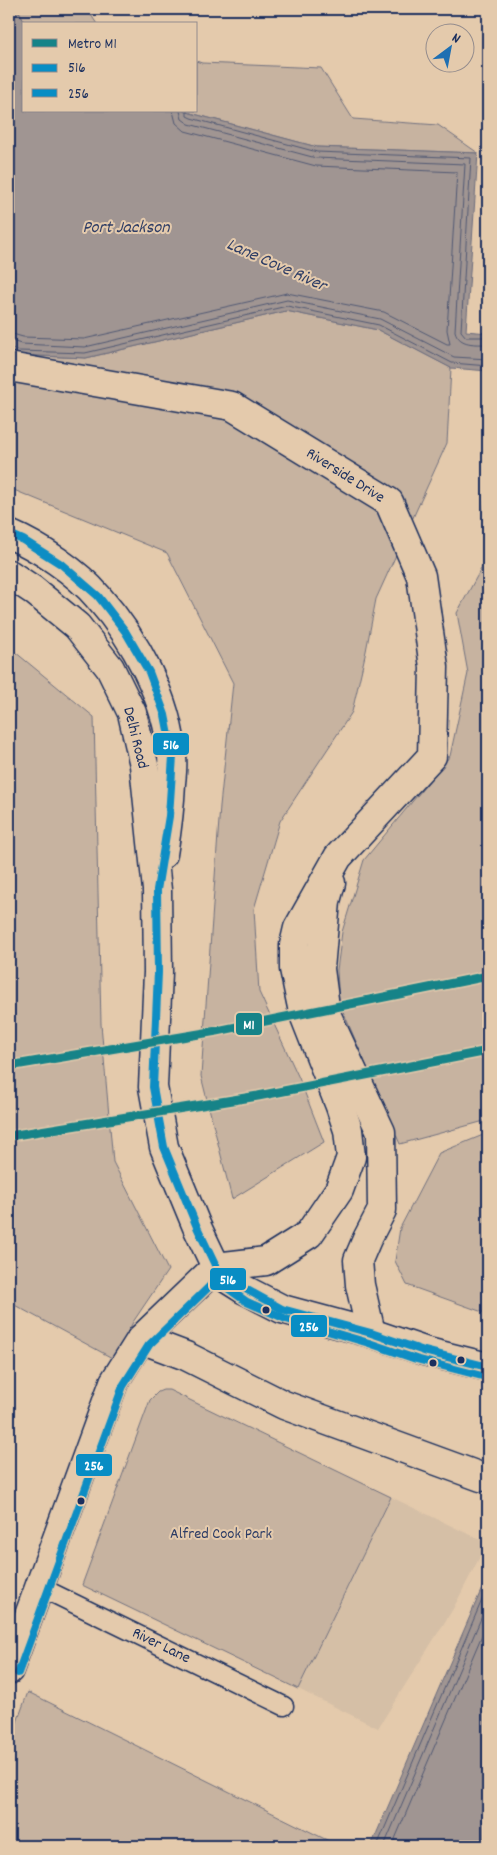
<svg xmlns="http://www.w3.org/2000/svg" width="497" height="1855" font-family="Dekko,sans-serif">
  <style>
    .built { fill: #d5bfa6 }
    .green { fill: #c7b3a0; stroke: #71717f }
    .water { fill: #a09592; stroke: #6b6c7d }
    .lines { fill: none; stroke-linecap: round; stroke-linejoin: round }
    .shore { stroke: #505873; stroke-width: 1 }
    .service-casing { stroke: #1b2f5e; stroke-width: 21 }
    .minor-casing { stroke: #1b2f5e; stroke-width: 31 }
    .primary-casing { stroke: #1b2f5e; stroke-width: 31 }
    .service { stroke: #e4caac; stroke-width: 18 }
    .minor { stroke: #e4caac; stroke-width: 28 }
    .primary { stroke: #e4caac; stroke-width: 28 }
    .bus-1-casing { stroke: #e4caac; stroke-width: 11 }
    .bus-2-casing { stroke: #e4caac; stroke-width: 11 }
    .bus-1 { stroke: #088dc4; stroke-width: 8 }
    .bus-2 { stroke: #088dc4; stroke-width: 8 }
    .metro-1-casing { stroke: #e4caac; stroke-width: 12 }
    .metro-1 { stroke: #168388; stroke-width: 9 }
    .bus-dot { fill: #1b2f5e; stroke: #e4caac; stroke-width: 2 }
    .labels { text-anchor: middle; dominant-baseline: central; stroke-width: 4; stroke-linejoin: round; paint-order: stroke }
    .street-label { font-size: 16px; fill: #1b2f5e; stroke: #e4caac }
    .park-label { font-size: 16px; fill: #2c3c65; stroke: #e4caac }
    .water-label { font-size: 18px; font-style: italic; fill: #2f3e66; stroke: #e4caac }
    .line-badge { stroke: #e4caac; stroke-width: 2 }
    .badge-label { font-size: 14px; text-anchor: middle; font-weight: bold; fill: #fff }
  </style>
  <rect width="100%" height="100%" fill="#e4caac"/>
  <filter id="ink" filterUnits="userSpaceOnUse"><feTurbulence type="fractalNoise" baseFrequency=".02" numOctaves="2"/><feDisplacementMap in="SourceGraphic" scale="10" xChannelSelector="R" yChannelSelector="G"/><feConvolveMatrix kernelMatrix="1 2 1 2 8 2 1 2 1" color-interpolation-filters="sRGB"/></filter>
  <g filter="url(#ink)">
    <!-- built -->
    <polygon class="built" points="391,1497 487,1543 453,1609 378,1728 298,1689"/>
    <!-- green -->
    <g class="green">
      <polygon points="18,9 87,9 97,24 25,24"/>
      <polygon points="196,61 202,63 321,68 353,119 438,125 478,153 317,147 183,111 196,111"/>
      <polygon points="286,311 378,330 451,368 447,443 376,599 366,651 352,712 280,821 254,909 259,992 299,1078 324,1142 232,1199 201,1076 220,806 233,683 167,553 9,488 9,350 17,355 86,358"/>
      <polygon points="488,481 488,1120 400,1144 339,1002 337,970 342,932 364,860 450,756 468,673 457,613 488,556 484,511"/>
      <polygon points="9,647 94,717 101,1024 113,1162 168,1270 133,1322 114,1359 9,1302"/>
      <polygon points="488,1133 488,1314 407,1285 395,1261 400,1228 439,1153"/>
      <polygon points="163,1390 169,1390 391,1497 298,1689 82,1585 150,1400 158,1392"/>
      <polygon points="28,1692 339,1846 9,1846 9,1744"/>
    </g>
    <!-- water -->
    <g class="water">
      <polygon points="9,9 18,9 25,24 24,111 183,111 317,147 478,153 466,331 488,333 488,371 451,368 378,330 286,311 86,358 17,355 9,350"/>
      <polygon points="488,1573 488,1846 371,1846 486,1579"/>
    </g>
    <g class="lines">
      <!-- shore -->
      <g class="shore">
        <path d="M180 111 182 119 189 124 316 158 465 164 455 331C459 346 476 344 488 344"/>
        <polyline points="187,111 187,116 191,118 317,152 471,158 461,331 466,337 488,337"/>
        <polyline points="9,333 23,337 84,339 287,293 384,312 447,344 450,344 447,330 457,172 316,166 185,131 176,123 173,111"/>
        <polyline points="9,340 21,344 85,347 287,300 380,319 454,357 488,359"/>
        <polyline points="9,347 19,351 85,353 287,306 379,325 452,363 488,366"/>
        <polyline points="377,1846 488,1586"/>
        <polyline points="384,1846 488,1602"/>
        <polyline points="392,1846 488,1621"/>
      </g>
      <defs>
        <polyline id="service" points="38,1586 284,1706"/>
        <g id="minor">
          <polyline points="9,367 232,406 389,502 421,576 434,667 432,756 338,857 298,928 294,945 294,969 303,1012 340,1106 348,1130 351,1157 339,1190 309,1234 266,1261 216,1267 141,1339 114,1382 9,1670"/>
          <polyline points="331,883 326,901 320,969 326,1014 381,1132 382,1210 367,1239 358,1260 360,1285 371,1333"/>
          <polyline points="141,1339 186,1356 284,1405 481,1477"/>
        </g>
        <g id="primary">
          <path d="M9 534C39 547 77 572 98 597 135 639 168 699 172 756 173 765 172 774 171 783 170 807 167 830 163 854"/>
          <polyline points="9,574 33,590 77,626 110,668 132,713 144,765 157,890 158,972 153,1087 164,1147 197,1227 216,1267 229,1280 245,1290 282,1309 371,1333 424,1351 488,1367"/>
        </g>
      </defs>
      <!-- service casing -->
      <use href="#service" class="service-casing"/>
      <!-- minor casing -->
      <use href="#minor" class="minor-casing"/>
      <!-- primary casing -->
      <use href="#primary" class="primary-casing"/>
      <!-- service -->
      <use href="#service" class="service"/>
      <!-- minor -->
      <use href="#minor" class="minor"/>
      <!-- primary -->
      <use href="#primary" class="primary"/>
      <defs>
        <polyline id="bus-1" points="9,534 23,540 61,564 98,596 125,631 149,672 165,715 173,756 169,816 157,890 158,972 153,1087 164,1147 197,1227 216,1267 229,1280 282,1309 371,1333 424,1351 488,1367"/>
        <polyline id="bus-2" points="18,1673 123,1386 149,1345 216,1280 247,1302 286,1319 369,1343 416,1359 486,1377"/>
      </defs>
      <!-- bus-1 casing -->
      <use href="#bus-1" class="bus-1-casing"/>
      <!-- bus-2 casing -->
      <use href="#bus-2" class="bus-2-casing"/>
      <!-- bus-1 -->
      <use href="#bus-1" class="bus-1"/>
      <!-- bus-2 -->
      <use href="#bus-2" class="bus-2"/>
      <defs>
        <g id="metro-1">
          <polyline points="9,1066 217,1031 488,976"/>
          <polyline points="9,1136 258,1096 488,1051"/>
        </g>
      </defs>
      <!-- metro-1 casing -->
      <use href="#metro-1" class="metro-1-casing"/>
      <!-- metro-1 -->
      <use href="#metro-1" class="metro-1"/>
    </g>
  </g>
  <!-- markers -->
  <g class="bus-dot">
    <circle cx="266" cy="1310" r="4.5"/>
    <circle cx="461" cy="1360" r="4.5"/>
    <circle cx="433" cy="1363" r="4.5"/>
    <circle cx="81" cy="1501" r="4.5"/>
  </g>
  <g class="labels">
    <!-- street labels -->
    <g class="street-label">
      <text transform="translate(345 476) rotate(32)">Riverside Drive</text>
      <text transform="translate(135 738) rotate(76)">Delhi Road</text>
      <text transform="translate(161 1646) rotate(26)">River Lane</text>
    </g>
    <!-- park labels -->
    <g class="park-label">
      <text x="221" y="1534">Alfred Cook Park</text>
    </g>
    <!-- water labels -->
    <g class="water-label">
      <text x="126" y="228">Port Jackson</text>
      <text transform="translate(276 266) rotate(24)">Lane Cove River</text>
    </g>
  </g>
  <g class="line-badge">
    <rect x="152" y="732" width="38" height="24" rx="5" fill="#088dc4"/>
    <rect x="235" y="1012" width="28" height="24" rx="5" fill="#168388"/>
    <rect x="209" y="1267" width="38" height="24" rx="5" fill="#088dc4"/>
    <rect x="290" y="1314" width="38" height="24" rx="5" fill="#088dc4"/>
    <rect x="75" y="1453" width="38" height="24" rx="5" fill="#088dc4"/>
  </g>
  <g class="badge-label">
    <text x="171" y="749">516</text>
    <text x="249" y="1029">M1</text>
    <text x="228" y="1284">516</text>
    <text x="309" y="1331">256</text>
    <text x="94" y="1470">256</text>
  </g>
  <!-- margin -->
  <rect width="497" height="1855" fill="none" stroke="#e4caac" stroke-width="30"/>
  <rect x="15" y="15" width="467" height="1825" fill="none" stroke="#1b2f5e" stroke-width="2" filter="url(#ink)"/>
  <!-- legend -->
  <rect x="22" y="22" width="175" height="90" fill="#e4caac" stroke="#948c8d"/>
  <rect x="32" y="39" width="25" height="8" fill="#168388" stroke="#948c8d"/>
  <text x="68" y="48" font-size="15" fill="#1b2f5e">Metro M1</text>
  <rect x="32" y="64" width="25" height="8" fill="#088dc4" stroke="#948c8d"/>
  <text x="68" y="72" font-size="15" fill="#1b2f5e">516</text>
  <rect x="32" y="89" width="25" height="8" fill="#088dc4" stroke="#948c8d"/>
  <text x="68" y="98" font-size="15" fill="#1b2f5e">256</text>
  <!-- north arrow -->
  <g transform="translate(450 48) rotate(32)"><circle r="24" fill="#e4caac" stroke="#948c8d"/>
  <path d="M0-4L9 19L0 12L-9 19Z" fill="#1f6fb2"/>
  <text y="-8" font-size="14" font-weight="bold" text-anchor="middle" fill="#1b2f5e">N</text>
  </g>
</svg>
